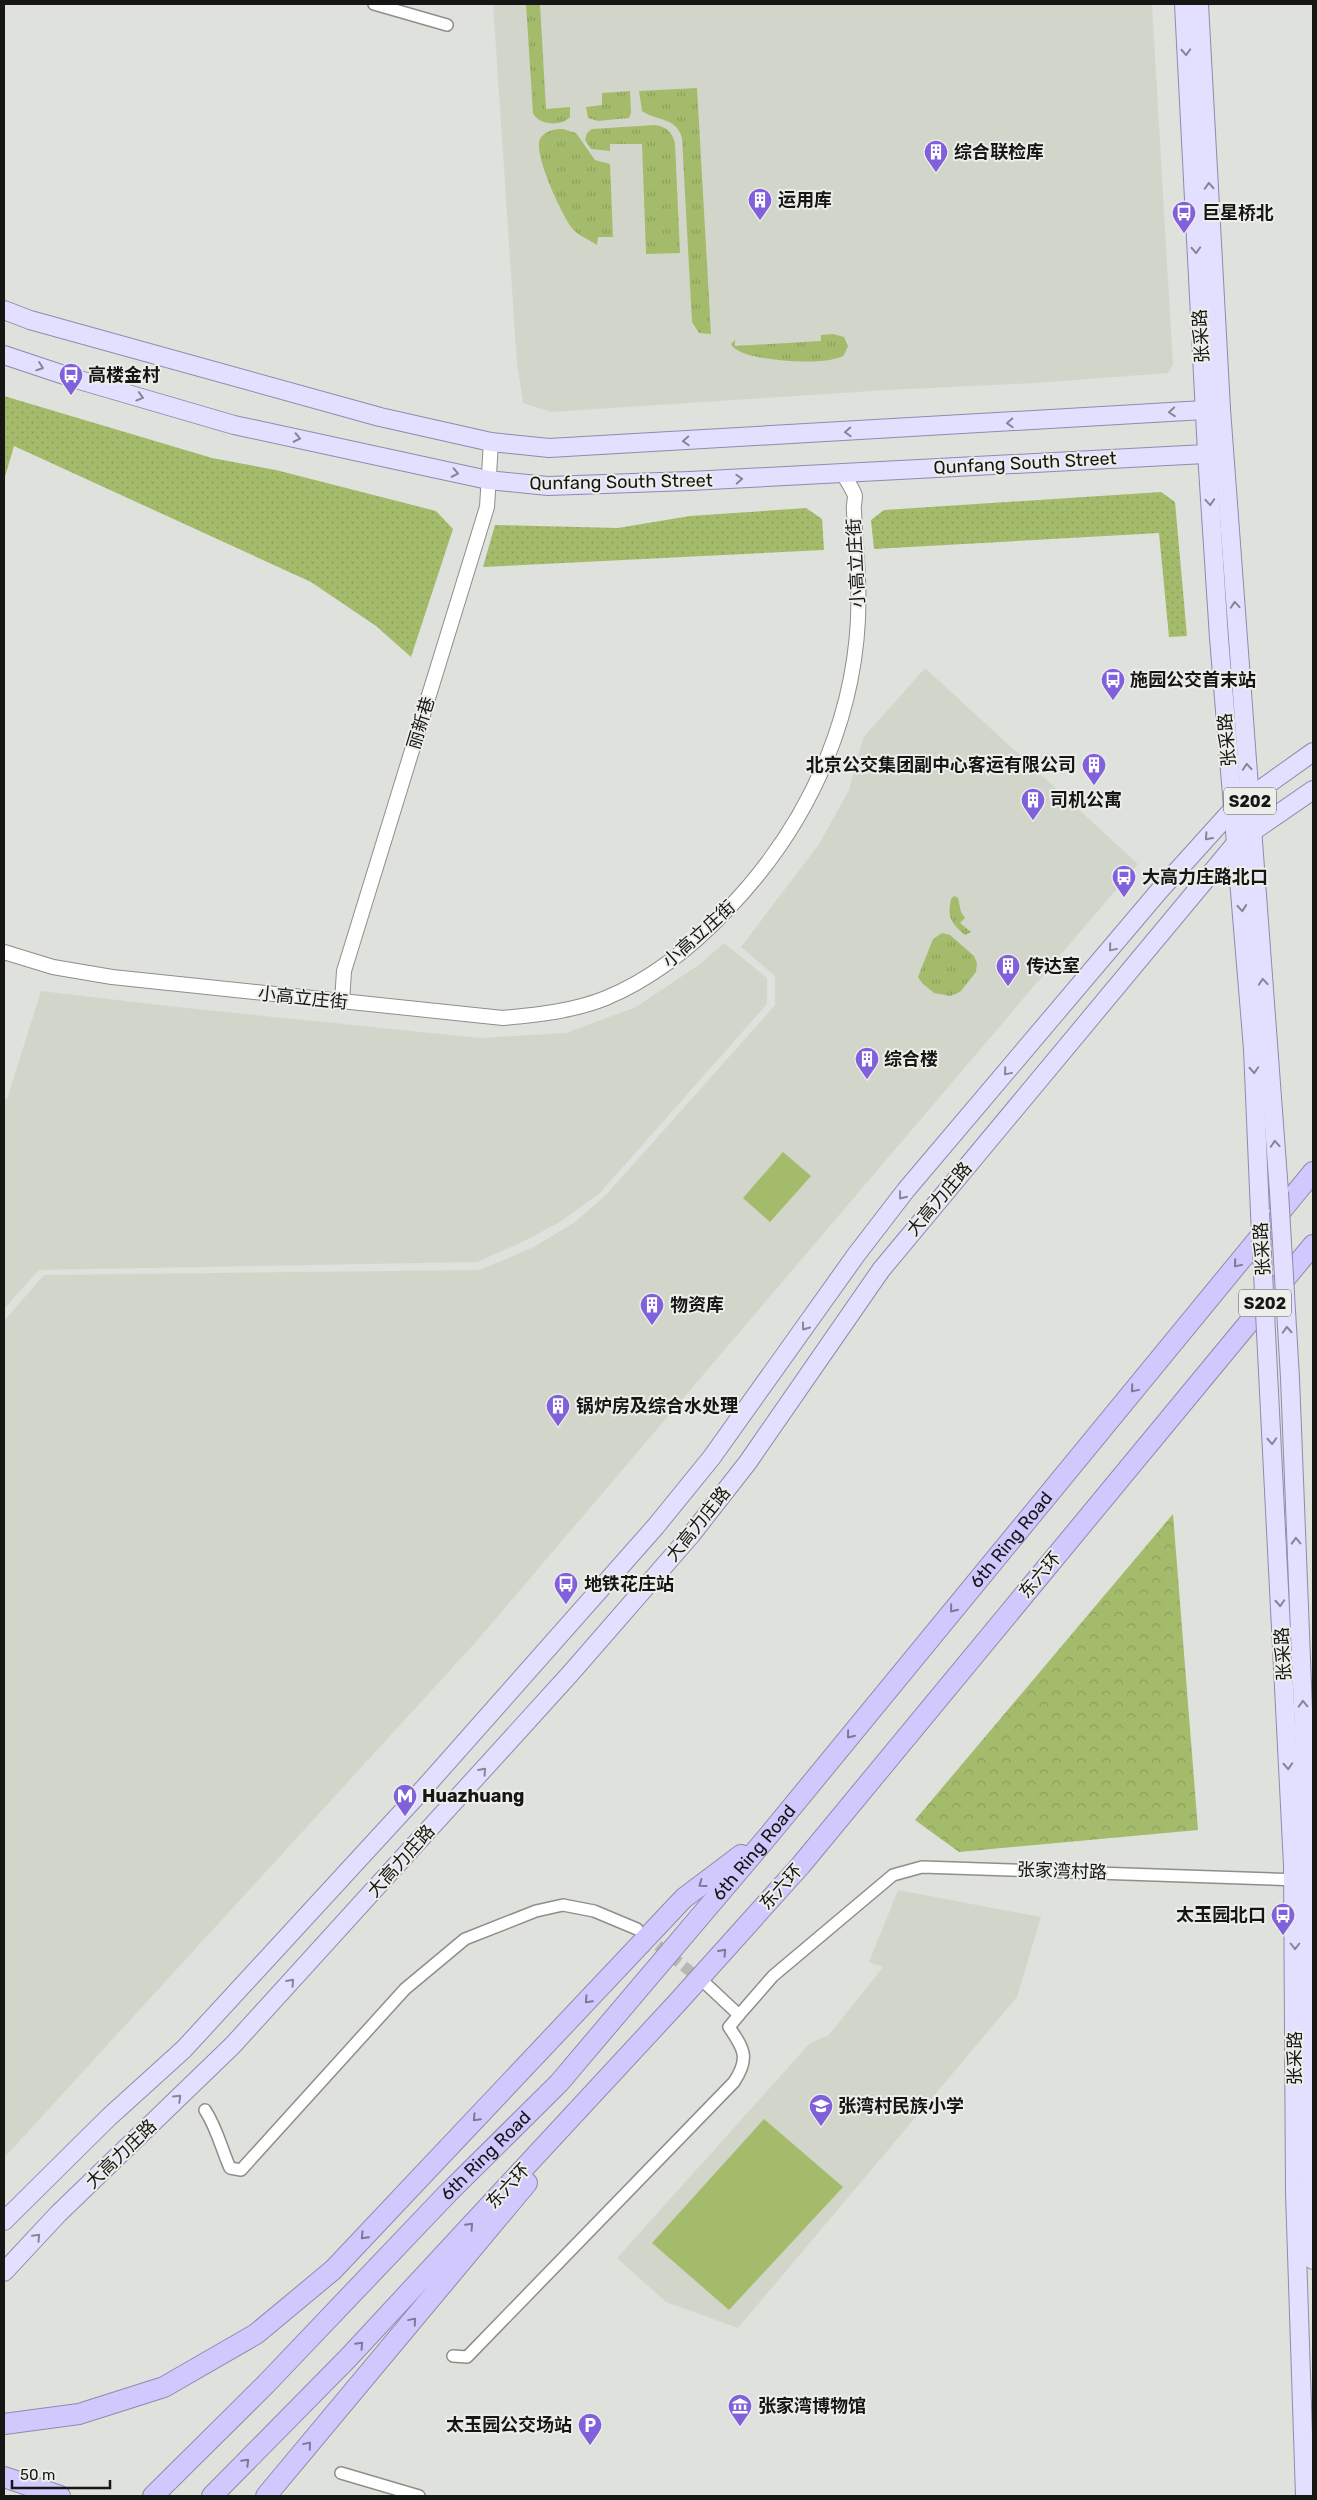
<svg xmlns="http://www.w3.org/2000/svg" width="1317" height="2500" font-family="Rubik,'Noto Sans SC',sans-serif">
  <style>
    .built { fill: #d2d6ca }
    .grass { fill: url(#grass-tufts) }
    .forest { fill: url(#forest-crowns) }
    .park { fill: url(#park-dots) }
    .pitch { fill: #a4bb6c }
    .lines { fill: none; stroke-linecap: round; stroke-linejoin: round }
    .minor-tunnel { stroke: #b7b8b4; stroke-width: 11; stroke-dasharray: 11 5.5; stroke-linecap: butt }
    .minor-casing { stroke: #8e8f8b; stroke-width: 14 }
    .tertiary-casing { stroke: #8e8f8b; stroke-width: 16 }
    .primary-casing { stroke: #908aac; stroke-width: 20 }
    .motorway-casing { stroke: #908aac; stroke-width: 22 }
    .minor { stroke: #fff; stroke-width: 11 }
    .tertiary { stroke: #fff; stroke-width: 14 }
    .primary { stroke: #e3dffe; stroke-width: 18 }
    .motorway { stroke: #d1c9fe; stroke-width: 20 }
    .primary-bridge-casing { stroke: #908aac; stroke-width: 20; stroke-linecap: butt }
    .primary-bridge { stroke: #e3dffe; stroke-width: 18 }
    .oneway { stroke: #878595 }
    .oneway2 { stroke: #7d7895 }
    .labels { text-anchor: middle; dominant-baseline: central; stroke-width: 4; stroke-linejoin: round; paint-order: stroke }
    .shield { fill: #eceee9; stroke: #565754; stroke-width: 1 }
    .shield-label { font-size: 16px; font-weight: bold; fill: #161614 }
    .poi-label { font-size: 18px; font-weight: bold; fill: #161614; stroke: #eceee9; text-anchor: start }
    .street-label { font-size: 18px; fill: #161614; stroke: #eceee9 }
  </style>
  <defs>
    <pattern id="grass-tufts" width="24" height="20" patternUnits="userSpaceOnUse" patternTransform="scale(1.25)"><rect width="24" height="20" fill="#a4bb6c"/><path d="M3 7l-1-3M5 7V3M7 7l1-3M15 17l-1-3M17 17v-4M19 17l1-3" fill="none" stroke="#8ca05d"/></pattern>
    <pattern id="forest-crowns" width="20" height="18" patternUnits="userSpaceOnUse" patternTransform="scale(1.25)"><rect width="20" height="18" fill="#a4bb6c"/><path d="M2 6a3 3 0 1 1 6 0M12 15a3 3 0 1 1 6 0" fill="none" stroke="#8ca05d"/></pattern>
    <pattern id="park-dots" width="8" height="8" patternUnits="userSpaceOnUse" patternTransform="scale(1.25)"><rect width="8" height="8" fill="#a4bb6c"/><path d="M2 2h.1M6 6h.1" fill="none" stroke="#8ca05d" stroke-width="1.8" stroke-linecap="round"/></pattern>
  </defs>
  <rect width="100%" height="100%" fill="#dfe1dc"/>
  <!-- built -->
  <g class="built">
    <polygon points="493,4 1152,4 1173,365 1168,373 1035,383 888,390 551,412 523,403 517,364"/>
    <polygon points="925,668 1138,864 475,1643 4,2158 4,1321 44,1275 480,1270 534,1247 575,1222 607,1194 775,1005 775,976 741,947 819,844 849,790 863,738"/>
    <polygon points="724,943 767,978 767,1004 600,1193 560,1222 524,1241 477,1262 39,1270 4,1309 4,1099 7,1099 41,991 177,1007 480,1038 566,1033 636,1007 700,964"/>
    <polygon points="898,1890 1041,1917 1017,1997 738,2328 666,2302 617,2258 810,2043 829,2035 883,1967 869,1962"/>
  </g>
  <!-- grass -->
  <g class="grass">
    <path d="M526 4H540L546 109 570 107V117C561 127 538 125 533 113Z"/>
    <path d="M697 88 711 334H710L699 333 692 322 682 138C676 117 657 121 642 111L639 91Z"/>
    <polygon points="630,91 631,113 629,118 598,121 588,118 586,107 602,105 602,93"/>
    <path d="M654 125C666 126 672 132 675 143L680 253 646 254 642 144H610V151L591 149 585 140 587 133 592 129Z"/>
    <path d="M563 129 576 133 595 160 610 164 613 237H598L597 245C590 240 577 235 572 228 562 215 533 154 540 139 545 130 555 129 563 129Z"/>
    <path d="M833 334 844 337 848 346 844 355C830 367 738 362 731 344L735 340V346L821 341V335Z"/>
    <path d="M954 896 958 898 961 912 965 918 960 923 971 932 965 935C951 923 947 917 951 899Z"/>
    <polygon points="942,933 950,935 974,956 977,963 976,972 960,992 950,996 934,993 922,983 918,977 933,939"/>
  </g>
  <!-- forest -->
  <polygon class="forest" points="1173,1514 1198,1830 959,1852 915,1820"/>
  <!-- park -->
  <g class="park">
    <polygon points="4,396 212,458 276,470 436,511 453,529 411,657 376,626 311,582 14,446 4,480"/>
    <polygon points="1161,492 1175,502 1187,636 1169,637 1159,533 874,549 871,520 884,510"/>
    <polygon points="806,508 822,519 824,550 483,567 495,525 618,528 690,516"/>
  </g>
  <!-- pitch -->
  <g class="pitch">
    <polygon points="783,1152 811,1176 770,1222 743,1198"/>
    <polygon points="764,2119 843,2187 729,2310 652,2243"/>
  </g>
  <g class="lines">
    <!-- minor-tunnel -->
    <polyline class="minor-tunnel" points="645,1935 702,1981"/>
    <defs>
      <g id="minor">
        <polyline points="374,4 447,25"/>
        <polyline points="706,1984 739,2015 773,1976 893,1875 922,1867 1299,1880"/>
        <path d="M205 2110C217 2128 221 2148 230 2168L241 2170 405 1989 465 1939 536 1911 563 1905 594 1911 637 1929"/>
        <path d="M453 2356 467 2357 734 2082C750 2058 744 2049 729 2027L739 2015"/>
        <polyline points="341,2473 419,2496"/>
      </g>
      <g id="tertiary">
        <path d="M4 952 53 967 112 977 503 1018C537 1015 574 1011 606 998 654 978 692 947 727 910 813 821 864 704 858 579 857 557 855 534 854 511 853 507 855 501 855 496 853 489 846 480 843 473"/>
        <polyline points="342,1002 344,971 487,507 491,442"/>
      </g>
      <g id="primary">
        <polyline points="1184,4 1207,453 1219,638 1253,1049 1260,1213"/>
        <polyline points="1199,4 1221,409 1279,1192"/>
        <polyline points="4,310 30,320 380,417 491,442 549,448 1221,409"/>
        <polyline points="4,355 76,379 234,425 488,480 548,486 690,481 1224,453"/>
        <polyline points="1290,1378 1309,1863 1313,2260"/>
        <polyline points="1269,1392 1293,1865 1295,2193 1305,2496"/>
        <polyline points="4,2221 109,2117 184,2049 426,1786 656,1526 712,1457 856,1255 906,1190 1159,891 1233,809 1313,752"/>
        <polyline points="4,2272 58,2214 233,2045 570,1674 691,1535 748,1462 881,1270 1236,843 1313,790"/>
      </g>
      <g id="motorway">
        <polyline points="4,2424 79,2414 164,2387 256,2334 333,2270 684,1898 741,1855"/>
        <polyline points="4,2477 60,2496"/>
        <path id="s1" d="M153 2496 266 2384 448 2193 559 2083 769 1835 1313 1172"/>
        <polyline points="212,2496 349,2357 677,2003 801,1865 1313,1245"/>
        <polyline points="266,2496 527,2183"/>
      </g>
    </defs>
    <!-- minor casing -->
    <use href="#minor" class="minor-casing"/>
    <!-- tertiary casing -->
    <use href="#tertiary" class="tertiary-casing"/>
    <!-- primary casing -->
    <use href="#primary" class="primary-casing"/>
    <!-- motorway casing -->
    <use href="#motorway" class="motorway-casing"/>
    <!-- minor -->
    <use href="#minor" class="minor"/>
    <!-- tertiary -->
    <use href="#tertiary" class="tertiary"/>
    <!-- primary -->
    <use href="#primary" class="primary"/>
    <!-- motorway -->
    <use href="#motorway" class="motorway"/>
    <defs>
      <g id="primary-bridge">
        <polyline points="1279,1192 1290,1378"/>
        <polyline points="1260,1213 1269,1392"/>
      </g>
    </defs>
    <!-- primary-bridge casing -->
    <use href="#primary-bridge" class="primary-bridge-casing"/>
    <!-- primary-bridge -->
    <use href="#primary-bridge" class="primary-bridge"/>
  </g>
  <!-- one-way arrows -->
  <defs><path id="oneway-chevron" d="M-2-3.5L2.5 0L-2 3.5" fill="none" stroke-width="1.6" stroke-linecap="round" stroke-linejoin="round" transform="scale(1.25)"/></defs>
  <g class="oneway">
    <use href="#oneway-chevron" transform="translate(1186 52) rotate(87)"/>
    <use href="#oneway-chevron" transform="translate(1209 186) rotate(-93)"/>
    <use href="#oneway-chevron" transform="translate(1196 250) rotate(87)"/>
    <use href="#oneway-chevron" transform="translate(40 367) rotate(19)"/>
    <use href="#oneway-chevron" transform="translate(140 397) rotate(16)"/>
    <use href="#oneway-chevron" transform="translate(1172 412) rotate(176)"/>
    <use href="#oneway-chevron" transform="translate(1010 423) rotate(177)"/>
    <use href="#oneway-chevron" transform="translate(848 432) rotate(177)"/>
    <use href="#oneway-chevron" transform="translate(297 438) rotate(12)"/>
    <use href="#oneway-chevron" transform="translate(686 441) rotate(177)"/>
    <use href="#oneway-chevron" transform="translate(455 473) rotate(12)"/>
    <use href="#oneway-chevron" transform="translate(739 479) rotate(-3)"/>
    <use href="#oneway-chevron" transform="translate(1210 502) rotate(86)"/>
    <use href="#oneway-chevron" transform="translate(1235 605) rotate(-94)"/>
    <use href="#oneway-chevron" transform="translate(1247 767) rotate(-94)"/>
    <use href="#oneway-chevron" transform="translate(1208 837) rotate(132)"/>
    <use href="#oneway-chevron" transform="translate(1242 908) rotate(85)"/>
    <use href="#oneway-chevron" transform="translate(1112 948) rotate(130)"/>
    <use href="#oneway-chevron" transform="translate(1263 982) rotate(-94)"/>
    <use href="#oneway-chevron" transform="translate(1254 1070) rotate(87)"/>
    <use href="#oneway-chevron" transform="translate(1007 1072) rotate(130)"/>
    <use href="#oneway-chevron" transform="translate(1275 1144) rotate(-94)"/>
    <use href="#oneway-chevron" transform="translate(902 1196) rotate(128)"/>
    <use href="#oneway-chevron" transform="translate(805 1327) rotate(126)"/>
    <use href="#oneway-chevron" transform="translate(1287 1330) rotate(-93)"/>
    <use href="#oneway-chevron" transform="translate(1272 1441) rotate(87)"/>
    <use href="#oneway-chevron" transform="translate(1296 1541) rotate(-92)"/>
    <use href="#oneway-chevron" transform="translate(1280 1603) rotate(87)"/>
    <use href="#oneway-chevron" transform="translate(1303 1704) rotate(-92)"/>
    <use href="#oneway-chevron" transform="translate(1288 1766) rotate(87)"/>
    <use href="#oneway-chevron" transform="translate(483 1771) rotate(-48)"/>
    <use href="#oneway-chevron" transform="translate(1295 1946) rotate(90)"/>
    <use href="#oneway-chevron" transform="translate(291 1982) rotate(-48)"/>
    <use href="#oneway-chevron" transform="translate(178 2098) rotate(-44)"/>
    <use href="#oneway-chevron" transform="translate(37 2237) rotate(-47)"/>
  </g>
  <g class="oneway2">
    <use href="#oneway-chevron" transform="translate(1237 1264) rotate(130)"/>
    <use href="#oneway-chevron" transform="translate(1134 1389) rotate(130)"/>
    <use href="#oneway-chevron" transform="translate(953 1609) rotate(129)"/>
    <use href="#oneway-chevron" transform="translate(850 1735) rotate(129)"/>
    <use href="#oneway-chevron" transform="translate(702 1884) rotate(144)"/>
    <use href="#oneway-chevron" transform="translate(723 1952) rotate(-48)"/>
    <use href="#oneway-chevron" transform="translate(588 2000) rotate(133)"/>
    <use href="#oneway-chevron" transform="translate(476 2118) rotate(134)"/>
    <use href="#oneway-chevron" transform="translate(470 2226) rotate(-47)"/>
    <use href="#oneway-chevron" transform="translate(364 2236) rotate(133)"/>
    <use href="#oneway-chevron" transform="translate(413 2321) rotate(-50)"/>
    <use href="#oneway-chevron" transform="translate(360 2345) rotate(-47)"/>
    <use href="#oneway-chevron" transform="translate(308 2445) rotate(-50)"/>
    <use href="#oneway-chevron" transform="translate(246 2462) rotate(-45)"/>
  </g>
  <!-- icons -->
  <defs>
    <symbol id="building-pin" viewBox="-11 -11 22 30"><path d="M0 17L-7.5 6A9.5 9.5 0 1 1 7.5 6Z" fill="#8060db" stroke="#eceee9"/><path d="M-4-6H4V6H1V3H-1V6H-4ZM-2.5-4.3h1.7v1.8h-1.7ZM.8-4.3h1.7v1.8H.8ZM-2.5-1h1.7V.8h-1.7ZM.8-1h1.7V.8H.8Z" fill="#fff"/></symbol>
    <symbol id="bus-pin" viewBox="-11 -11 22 30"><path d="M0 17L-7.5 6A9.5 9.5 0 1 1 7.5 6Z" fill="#8060db" stroke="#eceee9"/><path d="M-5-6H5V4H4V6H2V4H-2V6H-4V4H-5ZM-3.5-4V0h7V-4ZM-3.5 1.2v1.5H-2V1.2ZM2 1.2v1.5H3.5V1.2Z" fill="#fff"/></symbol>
    <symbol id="metro-pin" viewBox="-11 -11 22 30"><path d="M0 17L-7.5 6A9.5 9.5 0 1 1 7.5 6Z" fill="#8060db" stroke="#eceee9"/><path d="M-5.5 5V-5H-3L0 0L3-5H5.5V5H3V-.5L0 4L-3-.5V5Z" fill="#fff"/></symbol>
    <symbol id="school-pin" viewBox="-11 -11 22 30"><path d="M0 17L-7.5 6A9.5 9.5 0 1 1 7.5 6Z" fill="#8060db" stroke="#eceee9"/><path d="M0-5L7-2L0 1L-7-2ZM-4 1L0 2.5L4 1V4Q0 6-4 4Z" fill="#fff"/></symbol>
    <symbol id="museum-pin" viewBox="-11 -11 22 30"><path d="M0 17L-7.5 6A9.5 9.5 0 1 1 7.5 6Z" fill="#8060db" stroke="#eceee9"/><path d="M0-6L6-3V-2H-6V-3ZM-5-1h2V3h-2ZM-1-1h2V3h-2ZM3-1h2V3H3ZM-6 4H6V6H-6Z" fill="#fff"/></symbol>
    <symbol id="parking-pin" viewBox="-11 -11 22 30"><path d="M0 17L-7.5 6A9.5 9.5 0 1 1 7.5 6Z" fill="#8060db" stroke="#eceee9"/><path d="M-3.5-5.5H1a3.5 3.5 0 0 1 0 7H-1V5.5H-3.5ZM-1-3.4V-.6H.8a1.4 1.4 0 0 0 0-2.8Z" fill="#fff"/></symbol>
  </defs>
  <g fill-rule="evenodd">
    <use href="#building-pin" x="922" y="138" width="28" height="38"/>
    <use href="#building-pin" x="746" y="186" width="28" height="38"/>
    <use href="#bus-pin" x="1170" y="199" width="28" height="38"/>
    <use href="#bus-pin" x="57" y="361" width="28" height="38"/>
    <use href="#bus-pin" x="1099" y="666" width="28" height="38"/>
    <use href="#building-pin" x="1080" y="751" width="28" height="38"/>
    <use href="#building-pin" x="1019" y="786" width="28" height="38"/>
    <use href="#bus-pin" x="1110" y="863" width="28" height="38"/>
    <use href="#building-pin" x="994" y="952" width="28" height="38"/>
    <use href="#building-pin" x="853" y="1045" width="28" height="38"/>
    <use href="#building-pin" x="638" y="1291" width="28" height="38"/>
    <use href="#building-pin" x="544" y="1392" width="28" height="38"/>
    <use href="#bus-pin" x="552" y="1570" width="28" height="38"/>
    <use href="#metro-pin" x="391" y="1782" width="28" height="38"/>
    <use href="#bus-pin" x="1269" y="1901" width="28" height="38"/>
    <use href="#school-pin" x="807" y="2092" width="28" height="38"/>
    <use href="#museum-pin" x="726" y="2392" width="28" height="38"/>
    <use href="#parking-pin" x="576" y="2411" width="28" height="38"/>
  </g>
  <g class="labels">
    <!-- shield labels -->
    <g class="shield">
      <rect x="1224" y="787.5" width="52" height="27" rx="4"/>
      <rect x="1239" y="1289.5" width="52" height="27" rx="4"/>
    </g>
    <g class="shield-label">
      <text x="1250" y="801">S202</text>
      <text x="1265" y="1303">S202</text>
    </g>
    <!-- poi labels -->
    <g class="poi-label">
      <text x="954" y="152">综合联检库</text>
      <text x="778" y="200">运用库</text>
      <text x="1202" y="213">巨星桥北</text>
      <text x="88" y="375">高楼金村</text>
      <text x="1130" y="680">施园公交首末站</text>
      <text x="1076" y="765" text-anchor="end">北京公交集团副中心客运有限公司</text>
      <text x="1050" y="800">司机公寓</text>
      <text x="1142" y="877">大高力庄路北口</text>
      <text x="1026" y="966">传达室</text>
      <text x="884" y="1059">综合楼</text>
      <text x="670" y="1305">物资库</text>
      <text x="576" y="1406">锅炉房及综合水处理</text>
      <text x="584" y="1584">地铁花庄站</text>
      <text x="422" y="1796">Huazhuang</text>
      <text x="1266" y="1915" text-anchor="end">太玉园北口</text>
      <text x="838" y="2106">张湾村民族小学</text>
      <text x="758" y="2406">张家湾博物馆</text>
      <text x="572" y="2425" text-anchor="end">太玉园公交场站</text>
    </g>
    <!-- street labels -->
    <g class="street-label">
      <text transform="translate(1201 336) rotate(-93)">张采路</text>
      <text transform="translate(1025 463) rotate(-3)">Qunfang South Street</text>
      <text transform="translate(621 482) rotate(-1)">Qunfang South Street</text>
      <text transform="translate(856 563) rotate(-93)">小高立庄街</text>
      <text transform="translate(421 723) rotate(-73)">丽新巷</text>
      <text transform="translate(1227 740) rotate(-95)">张采路</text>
      <text transform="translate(699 934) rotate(-42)">小高立庄街</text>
      <text transform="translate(303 998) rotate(6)">小高立庄街</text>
      <text transform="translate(939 1199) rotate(-50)">大高力庄路</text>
      <text transform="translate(1262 1249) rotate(-93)">张采路</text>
      <text transform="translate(698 1524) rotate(-51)">大高力庄路</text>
      <text stroke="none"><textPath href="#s1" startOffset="1286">6th Ring Road</textPath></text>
      <text transform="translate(1040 1575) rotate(-50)">东六环</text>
      <text transform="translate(1283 1654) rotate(-93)">张采路</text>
      <text stroke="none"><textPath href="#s1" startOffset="881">6th Ring Road</textPath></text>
      <text transform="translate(401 1861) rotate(-48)">大高力庄路</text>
      <text transform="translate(1062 1871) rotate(2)">张家湾村路</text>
      <text transform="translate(781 1887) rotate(-48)">东六环</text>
      <text transform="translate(1295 2058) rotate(-90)">张采路</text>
      <text transform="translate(121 2154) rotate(-44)">大高力庄路</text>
      <text stroke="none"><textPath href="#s1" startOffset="476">6th Ring Road</textPath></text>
      <text transform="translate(508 2186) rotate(-47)">东六环</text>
    </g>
  </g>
  <!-- border -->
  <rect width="1317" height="2500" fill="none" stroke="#161614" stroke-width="10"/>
  <!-- scale -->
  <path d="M12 2480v8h98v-8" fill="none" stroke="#161614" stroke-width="2.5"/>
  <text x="20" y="2480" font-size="15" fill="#161614" stroke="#eceee9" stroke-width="4" paint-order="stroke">50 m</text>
</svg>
